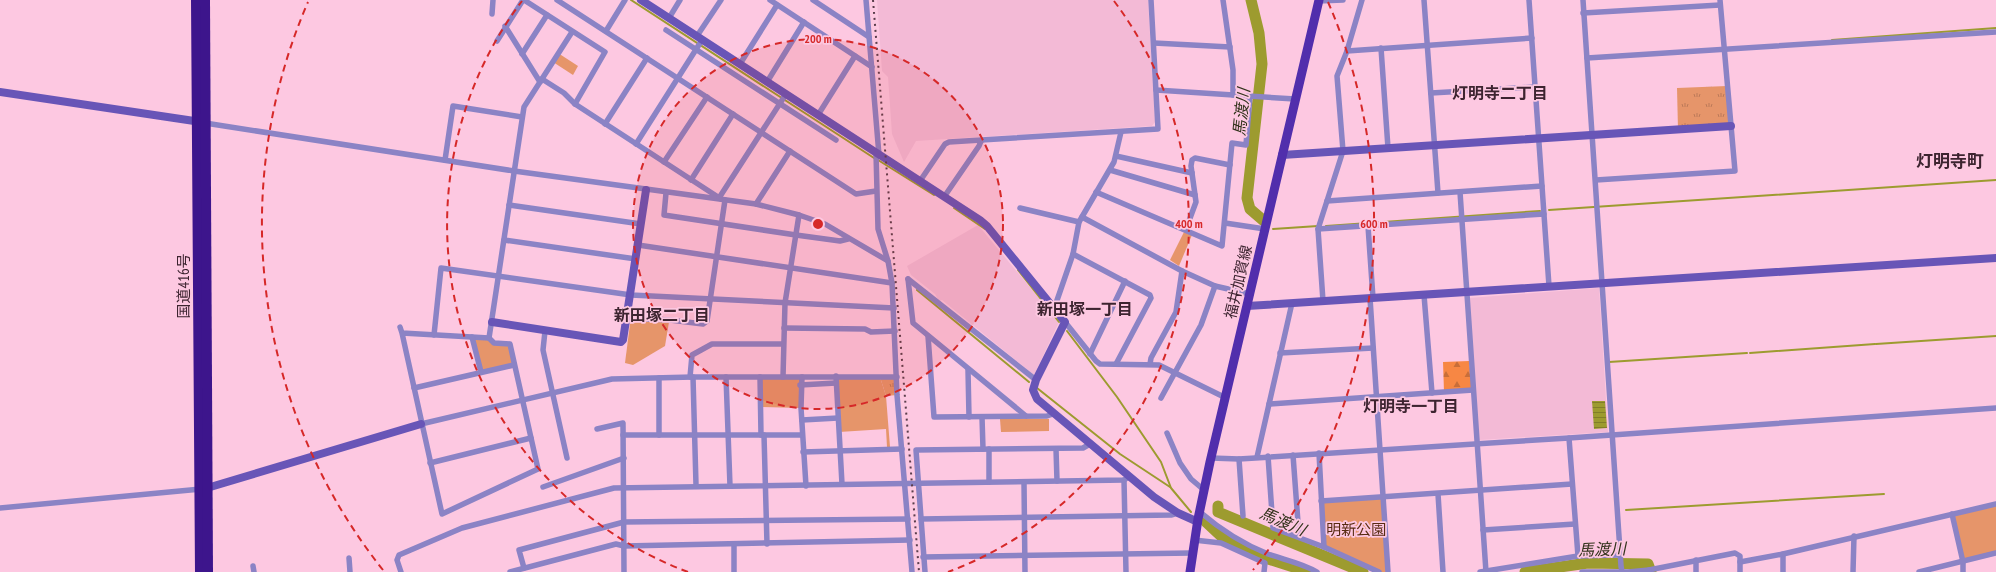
<svg xmlns="http://www.w3.org/2000/svg" width="1996" height="572" font-family="'PT Sans Narrow','Noto Sans JP',sans-serif">
  <style>
    .built { fill: #f3bad6 }
    .grass { fill: url(#grass-tufts) }
    .forest { fill: url(#forest-firs) }
    .park { fill: #e6956a }
    .water { fill: url(#water-rules) }
    .lines { fill: none; stroke-linecap: round; stroke-linejoin: round }
    .stream { stroke: #9d9b2f; stroke-width: 2 }
    .river { stroke: #9d9b2f; stroke-width: 11 }
    .street { stroke: #8b83c5; stroke-width: 5.5 }
    .secondary { stroke: #6855b7; stroke-width: 8 }
    .primary { stroke: #512eac; stroke-width: 9 }
    .highway { stroke: #3d158c; stroke-width: 10 }
    .rail { stroke: #5a3d4b; stroke-width: 2; stroke-dasharray: 2 4; stroke-linecap: butt }
    .ring { fill: none; stroke: #d62828; stroke-width: 2; stroke-dasharray: 7 5 }
    .labels { text-anchor: middle; dominant-baseline: central; stroke-width: 3.5; stroke-linejoin: round; paint-order: stroke }
    .street-label { font-size: 15px; fill: #3d2430; stroke: #fdc8e1 }
    .park-label { font-size: 15px; fill: #582b11; stroke: #fdc8e1 }
    .neighbourhood-label { font-size: 16px; font-weight: bold; fill: #3d2430; stroke: #fdc8e1 }
    .water-label { font-size: 16px; font-style: italic; fill: #32321b; stroke: #fdc8e1 }
    .quarter-label { font-size: 17px; font-weight: bold; fill: #3d2430; stroke: #fdc8e1 }
    .centre { fill: #d62828; stroke: #fdc8e1; stroke-width: 2 }
    .ring-label { font-size: 12px; text-anchor: middle; font-weight: bold; fill: #d62828; stroke: #fdc8e1; stroke-width: 3.5; stroke-linejoin: round; paint-order: stroke }
  </style>
  <defs>
    <pattern id="grass-tufts" width="24" height="20" patternUnits="userSpaceOnUse"><rect width="24" height="20" fill="#e6956a"/><path d="M3 7l-1-3M5 7V3M7 7l1-3M15 17l-1-3M17 17v-4M19 17l1-3" fill="none" stroke="#bc7958"/></pattern>
    <pattern id="forest-firs" width="22" height="20" patternUnits="userSpaceOnUse"><rect width="22" height="20" fill="#f78744"/><path d="M5 1l3.5 6h-7zM16 11l3.5 6h-7z" fill="#c96e39"/></pattern>
    <pattern id="water-rules" width="6" height="5" patternUnits="userSpaceOnUse"><rect width="6" height="5" fill="#9d9b2f"/><path d="M0 2.5h6" fill="none" stroke="#817e28"/></pattern>
  </defs>
  <rect width="100%" height="100%" fill="#fdc8e1"/>
  <!-- built -->
  <g class="built">
    <polygon points="877,0 1148,0 1155,122 1152,126 916,141 904,162 892,134 888,77 882,71"/>
    <polygon points="978,225 1059,322 1034,375 942,300 939,301 935,294 911,275 907,266"/>
    <polygon points="1599,288 1608,432 1479,440 1469,298"/>
  </g>
  <!-- grass -->
  <g class="grass">
    <polygon points="1727,86 1731,126 1678,130 1677,88"/>
    <polygon points="880,377 897,377 897,395 886,396"/>
  </g>
  <!-- forest -->
  <polygon class="forest" points="1469,361 1473,390 1444,392 1443,362"/>
  <!-- park -->
  <g class="park">
    <polygon points="558,53 578,66 573,75 553,62"/>
    <polygon points="1184,232 1192,235 1179,266 1170,260"/>
    <polygon points="633,321 669,322 665,346 633,365 625,363 630,324"/>
    <polygon points="472,337 489,338 495,344 510,344 514,365 481,372"/>
    <polygon points="836,376 880,377 886,396 890,447 887,447 886,429 839,432"/>
    <polygon points="760,377 802,377 801,408 760,407"/>
    <polygon points="1000,419 1049,419 1049,431 1001,432"/>
    <polygon points="1383,497 1388,572 1379,572 1324,547 1321,501"/>
    <polygon points="1996,504 1996,553 1963,562 1952,514"/>
  </g>
  <!-- water -->
  <polygon class="water" points="1592,401 1605,401 1607,428 1594,429"/>
  <g class="lines">
    <!-- stream -->
    <g class="stream">
      <polyline points="631,0 874,158"/>
      <polyline points="1832,40 1996,28"/>
      <polyline points="878,160 934,195"/>
      <polyline points="954,208 985,229"/>
      <polyline points="1549,210 1996,180"/>
      <polyline points="1326,226 1540,211"/>
      <polyline points="1273,229 1318,226"/>
      <polyline points="1018,270 1059,322"/>
      <polyline points="917,290 1029,382"/>
      <polyline points="1067,331 1117,397 1161,462 1171,488 1191,512"/>
      <polyline points="1876,344 1996,336"/>
      <polyline points="1750,353 1875,344"/>
      <polyline points="1609,362 1747,353"/>
      <polyline points="1037,388 1120,454 1170,487"/>
      <polyline points="1626,510 1884,494"/>
    </g>
    <!-- river -->
    <g class="river">
      <polyline points="1251,0 1259,33 1262,64 1247,198 1250,209 1264,221"/>
      <polyline points="1218,506 1218,512 1363,572"/>
      <polyline points="1206,522 1221,536 1256,555 1309,572"/>
      <polyline points="1525,572 1588,563 1648,564 1651,572"/>
    </g>
    <!-- street -->
    <g class="street">
      <polyline points="524,0 605,52 575,104"/>
      <polyline points="557,0 856,194 876,191"/>
      <polyline points="770,0 872,67"/>
      <polyline points="813,0 869,37"/>
      <polyline points="866,0 879,155"/>
      <polyline points="1223,0 1233,70 1233,95"/>
      <polyline points="1424,0 1438,193"/>
      <polyline points="1529,0 1549,286"/>
      <polyline points="1583,0 1621,566 1622,572 1626,572"/>
      <polyline points="1318,1 1343,0"/>
      <polyline points="1583,13 1720,5"/>
      <polyline points="492,14 493,0"/>
      <polyline points="669,18 680,0"/>
      <polyline points="505,26 540,82"/>
      <polyline points="666,30 836,140"/>
      <polyline points="606,31 625,0"/>
      <polyline points="697,36 721,0"/>
      <polyline points="497,41 523,0"/>
      <polyline points="1154,43 1230,47"/>
      <polyline points="1381,48 1388,148"/>
      <polyline points="1347,51 1532,38"/>
      <polyline points="522,54 547,15"/>
      <polyline points="1587,58 1996,32"/>
      <polyline points="740,64 777,5"/>
      <polyline points="542,79 564,93 575,104 721,199"/>
      <polyline points="767,82 804,22"/>
      <polyline points="1156,90 1295,99"/>
      <polyline points="1431,93 1535,87"/>
      <polyline points="818,115 855,56"/>
      <polyline points="205,123 514,171 756,204 799,215 825,224 888,261"/>
      <polyline points="605,124 647,58"/>
      <polyline points="636,144 702,40"/>
      <polyline points="876,153 878,229 888,261 892,283 897,395 912,572"/>
      <polyline points="1116,156 1192,173"/>
      <polyline points="445,160 453,106 522,117"/>
      <polyline points="664,162 707,97"/>
      <polyline points="1110,170 1195,195"/>
      <polyline points="691,180 733,114"/>
      <polyline points="1596,180 1735,171 1720,0"/>
      <polyline points="920,181 945,144 949,142 1158,129 1151,0"/>
      <polyline points="1096,192 1222,246 1232,143 1246,145 1250,96"/>
      <polyline points="1460,192 1486,572"/>
      <polyline points="666,193 664,215 796,235 840,241 848,239"/>
      <polyline points="944,197 979,146 981,141"/>
      <polyline points="719,198 786,94"/>
      <polyline points="1327,201 1542,186"/>
      <polyline points="756,204 790,151"/>
      <polyline points="509,205 641,224"/>
      <polyline points="1020,208 1079,222"/>
      <polyline points="1082,217 1182,271 1215,286 1250,294"/>
      <polyline points="1225,223 1265,229"/>
      <polyline points="1368,226 1373,298"/>
      <polyline points="1186,229 1196,202 1191,166 1192,160 1195,158 1230,165"/>
      <polyline points="1318,229 1544,214"/>
      <polyline points="504,240 636,259"/>
      <polyline points="638,245 892,283"/>
      <polyline points="1073,254 1150,295 1151,298 1116,364"/>
      <polyline points="908,279 913,323 1026,416"/>
      <polyline points="908,279 1036,380"/>
      <polyline points="1424,295 1432,393"/>
      <polyline points="1370,298 1388,572"/>
      <polyline points="1323,301 1318,229 1343,151 1337,76 1347,51 1362,0"/>
      <polyline points="1054,309 1073,254 1079,222 1114,162 1121,132"/>
      <polyline points="627,318 670,320 703,324 707,321 725,200"/>
      <polyline points="1065,322 1096,361 1100,364 1159,365 1226,398"/>
      <polyline points="400,327 402,333 442,514 538,469 510,344 494,343 489,338 402,333"/>
      <polyline points="784,328 865,329 871,332 895,331"/>
      <polyline points="545,331 543,350 567,458"/>
      <polyline points="434,335 441,268 631,295 894,308"/>
      <polyline points="928,336 934,417 1047,416 1053,414"/>
      <polyline points="472,337 481,372"/>
      <polyline points="489,338 524,107 572,32"/>
      <polyline points="1280,353 1373,348"/>
      <polyline points="1090,354 1125,281"/>
      <polyline points="1150,364 1151,358 1176,312 1182,271"/>
      <polyline points="968,370 969,417"/>
      <polyline points="836,376 842,484"/>
      <polyline points="690,377 692,355 712,344 782,344"/>
      <polyline points="693,377 696,485"/>
      <polyline points="726,377 730,486"/>
      <polyline points="760,377 761,435"/>
      <polyline points="783,377 785,303 799,215"/>
      <polyline points="802,377 801,408 806,486"/>
      <polyline points="800,385 836,383"/>
      <polyline points="414,388 514,365"/>
      <polyline points="1161,398 1201,325 1215,286"/>
      <polyline points="1269,404 1473,390"/>
      <polyline points="982,417 983,449"/>
      <polyline points="802,420 838,418"/>
      <polyline points="421,424 612,379 693,377 897,377"/>
      <polyline points="597,429 623,423 624,572"/>
      <polyline points="1167,433 1180,463 1191,479 1204,490"/>
      <polyline points="623,435 802,435"/>
      <polyline points="659,435 659,378"/>
      <polyline points="764,435 767,544"/>
      <polyline points="1569,438 1578,556"/>
      <polyline points="989,449 989,482"/>
      <polyline points="1056,449 1057,481"/>
      <polyline points="803,452 902,449"/>
      <polyline points="1319,453 1324,547 1379,572"/>
      <polyline points="1293,455 1299,536"/>
      <polyline points="1268,456 1273,528 1324,547"/>
      <polyline points="1257,457 1292,303"/>
      <polyline points="1211,458 1239,459 1569,438 1996,408"/>
      <polyline points="1239,459 1243,516"/>
      <polyline points="430,463 531,438"/>
      <polyline points="1124,480 1126,572"/>
      <polyline points="1024,482 1025,572"/>
      <polyline points="543,487 624,458"/>
      <polyline points="1438,494 1443,572"/>
      <polyline points="1321,501 1572,484"/>
      <polyline points="0,508 201,489"/>
      <path d="M1200 512C1221 530 1243 544 1268 554 1285 560 1302 563 1317 572"/>
      <polyline points="1952,514 1963,562 1963,572"/>
      <polyline points="921,519 1171,515 1178,513"/>
      <polyline points="1483,530 1575,524"/>
      <polyline points="1194,540 1221,543 1265,563 1264,572"/>
      <polyline points="734,544 734,572"/>
      <polyline points="1783,554 1783,572"/>
      <polyline points="923,557 1192,553"/>
      <polyline points="349,558 350,572"/>
      <polyline points="1740,562 1783,554 1996,504"/>
      <polyline points="253,566 254,572"/>
      <polyline points="524,568 519,550 624,522 908,519"/>
      <polyline points="1649,570 1735,553 1740,556 1740,572"/>
      <polyline points="401,572 397,560 399,555 462,528 614,488 1124,480 1129,477"/>
      <polyline points="510,572 616,544 624,546 910,540"/>
      <polyline points="925,572 916,450 1083,448 1090,444"/>
      <polyline points="1480,572 1578,556 1620,555"/>
      <polyline points="1582,572 1622,572"/>
      <polyline points="1628,572 1649,570 1649,572"/>
      <polyline points="1696,572 1696,560"/>
      <polyline points="1853,572 1854,536"/>
      <polyline points="1919,572 1996,553"/>
    </g>
    <!-- secondary -->
    <g class="secondary">
      <polyline points="641,0 980,220 987,226 1065,322 1036,380 1033,390 1037,399 1154,497 1178,513 1198,522"/>
      <polyline points="0,92 201,122"/>
      <polyline points="1282,155 1731,126"/>
      <polyline points="1247,306 1996,258"/>
      <polyline points="492,322 621,342 623,340 646,190"/>
      <polyline points="207,488 421,424"/>
    </g>
    <!-- primary -->
    <polyline class="primary" points="1190,572 1198,519 1210,462 1319,0"/>
    <!-- highway -->
    <g class="highway">
      <polyline points="196,0 200,572"/>
      <polyline points="205,0 208,572"/>
    </g>
    <!-- rail -->
    <polyline class="rail" points="873,0 919,572"/>
  </g>
  <!-- distance rings -->
  <circle cx="818" cy="224" r="185" fill="#d62828" fill-opacity=".12"/>
  <g class="ring">
    <circle cx="818" cy="224" r="185"/>
    <path d="M688 572A371 371 0 0 1 522 1M1114 1A371 371 0 0 1 948 572"/>
    <path d="M383 570A556 556 0 0 1 308 2M1328 2A556 556 0 0 1 1253 570"/>
  </g>
  <g class="labels">
    <!-- street labels -->
    <g class="street-label">
      <text transform="translate(1238 282) rotate(-77)">福井加賀線</text>
      <text transform="translate(183 286) rotate(-90)">国道416号</text>
    </g>
    <!-- park labels -->
    <g class="park-label">
      <text x="1356" y="529">明新公園</text>
    </g>
    <!-- neighbourhood labels -->
    <g class="neighbourhood-label">
      <text x="1500" y="93">灯明寺二丁目</text>
      <text x="1085" y="309">新田塚一丁目</text>
      <text x="662" y="315">新田塚二丁目</text>
      <text x="1411" y="406">灯明寺一丁目</text>
    </g>
    <!-- water labels -->
    <g class="water-label">
      <text transform="translate(1241 112) rotate(-84)">馬渡川</text>
      <text transform="translate(1283 521) rotate(23)">馬渡川</text>
      <text transform="translate(1602 549) rotate(-2)">馬渡川</text>
    </g>
    <!-- quarter labels -->
    <g class="quarter-label">
      <text x="1950" y="161">灯明寺町</text>
    </g>
  </g>
  <circle cx="818" cy="224" r="6" class="centre"/>
  <g class="ring-label">
    <text x="818" y="43">200 m</text>
    <text x="1189" y="228">400 m</text>
    <text x="1374" y="228">600 m</text>
  </g>
</svg>
